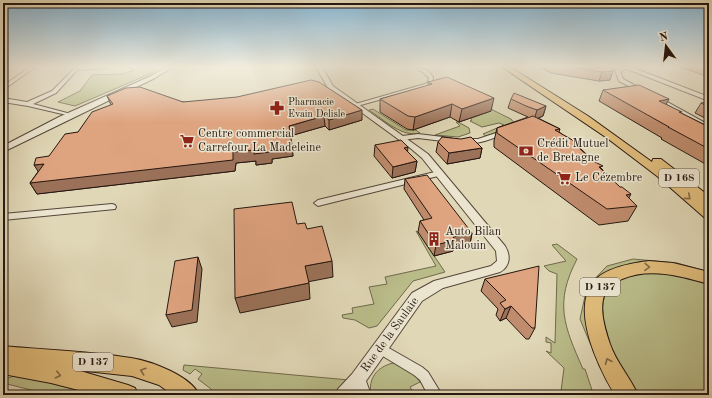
<svg xmlns="http://www.w3.org/2000/svg" width="712" height="398" font-family="'Old Standard TT',serif">
  <style>
    .green { fill: #b9bc89; stroke: #70694c }
    .lines { fill: none; stroke-linecap: round; stroke-linejoin: round }
    .minor-casing { stroke: #54463a; stroke-width: 2 }
    .tertiary-casing { stroke: #54463a; stroke-width: 2 }
    .primary-casing { stroke: #261610; stroke-width: 2 }
    .trunk-casing { stroke: #261610; stroke-width: 2 }
    .minor { fill: #ebe5d0; fill-rule: evenodd }
    .tertiary { fill: #ebe5d0; fill-rule: evenodd }
    .primary { fill: #e0bc7b; fill-rule: evenodd }
    .trunk { fill: #e0bc7b; fill-rule: evenodd }
    .wall { fill: #bf8c6d; stroke: #261610 }
    .shaded-wall { fill: #9b7259; stroke: #261610 }
    .building { fill: #dea37f; stroke: #261610 }
    .oneway { stroke: #836946 }
    .labels { text-anchor: middle; dominant-baseline: central; stroke-width: 3; stroke-linejoin: round; paint-order: stroke }
    .far-poi-label { font-size: 10px; fill: #261610; stroke: #ebe5d0; text-anchor: start }
    .shield { fill: #ebe5d0; stroke: #61544a; stroke-width: 1 }
    .shield-label { font-size: 11px; font-weight: bold; fill: #261610 }
    .poi-label { font-size: 12px; fill: #261610; stroke: #ebe5d0; text-anchor: start }
    .street-label { font-size: 12px; fill: #261610; stroke: #ebe5d0 }
  </style>
  <rect width="100%" height="100%" fill="#e0d7b6"/>
  <filter id="stains"><feTurbulence type="fractalNoise" baseFrequency=".005" numOctaves="4"/><feColorMatrix values="0 0 0 0 .2 0 0 0 0 .09 0 0 0 0 .02 0 0 0 .5 -.17"/></filter>
  <radialGradient id="worn" r=".72"><stop offset=".6" stop-color="#630" stop-opacity="0"/><stop offset="1" stop-color="#630" stop-opacity=".3"/></radialGradient>
  <!-- green -->
  <g class="green">
    <polygon points="128,67 157,67 152,73 75,106 58,102 80,91 92,75 122,74 134,70"/>
    <polygon points="444,86 511,119 515,124 513,127 486,136 483,134 504,125 499,123 482,127 470,121 472,120"/>
    <path d="M373 109 406 130H416L420 133C402 138 383 119 369 110Z"/>
    <polygon points="456,122 458,122 469,128 470,133 458,137 435,135 460,126"/>
    <polygon points="416,231 418,232 445,272 413,281 377,326 369,328 355,320 343,318 342,315 353,313 352,308 374,304 369,287 387,284 385,277 436,266"/>
    <path d="M557 244 577 259C554 303 564 326 583 369H585L593 393 561 391 564 368 546 351 551 353V343L546 342V337L555 343 557 274 549 271 544 266 566 261 552 245Z"/>
    <polygon points="633,259 677,263 709,272 709,395 635,395 613,362 597,360 580,319 587,287 607,266"/>
    <path d="M393 363C405 365 413 372 420 382L410 387 415 395H371C368 378 377 367 393 363Z"/>
    <polygon points="184,365 349,380 342,390 336,395 216,395 211,389 198,379 202,374 195,369 190,374 183,370"/>
    <polygon points="19,374 104,395 51,395 3,383 3,380"/>
  </g>
  <g class="lines">
    <defs>
      <g id="minor">
        <polygon points="30,67 35,67 3,90 3,86"/>
        <polygon points="76,67 108,67 106,68 77,70 56,93 33,104 71,114 71,116 28,106 3,102 3,98 27,102 52,91"/>
        <polygon points="623,67 631,67 709,97 709,101 627,69 620,71 623,79 643,90 638,91 619,81 615,70"/>
        <polygon points="418,68 427,70 433,77 432,84 429,86 357,106 352,105 425,84 428,82 429,78 423,72 418,70"/>
        <polygon points="656,98 660,98 709,125 709,130 656,100"/>
        <path d="M505 130 508 132 507 133C496 137 473 148 462 141L465 139H478Z"/>
        <polygon points="418,134 451,138 454,140 451,142 418,138 402,140 399,138 402,136"/>
        <polygon points="439,171 442,171 443,173 442,175 318,206 314,203 318,200"/>
        <polygon points="112,204 115,205 116,207 115,209 3,220 3,214"/>
        <polygon points="380,343 422,367 428,372 442,395 428,395 420,380 414,375 376,352 374,348 376,344"/>
      </g>
      <g id="tertiary">
        <polygon points="166,67 173,67 155,78 3,152 3,146 59,117 151,76"/>
        <path d="M316 67H322L333 86 428 154 505 246C511 256 510 266 500 272L443 288 422 301 366 381 371 395H336L338 389 352 374 412 293 434 281 491 266 497 261 496 251 422 158 409 147 328 88Z"/>
      </g>
      <g id="primary">
        <polygon points="502,67 510,67 588,116 652,162 653,159 661,159 709,196 709,206 705,205 709,208 709,219 705,218 657,176 607,138"/>
        <path d="M3 346C45 350 90 351 131 358 151 361 191 376 199 395H173L159 385 132 376 77 370 128 385 135 388 138 395H98L51 383 3 374Z"/>
      </g>
      <path id="trunk" d="M649 261 673 263 709 272V284C681 276 650 267 622 279 617 282 610 285 607 290 597 304 605 329 610 344 616 362 630 377 638 395H615C599 368 569 308 595 280 608 267 632 263 649 261Z"/>
    </defs>
    <!-- minor casing -->
    <use href="#minor" class="minor-casing"/>
    <!-- tertiary casing -->
    <use href="#tertiary" class="tertiary-casing"/>
    <!-- primary casing -->
    <use href="#primary" class="primary-casing"/>
    <!-- trunk casing -->
    <use href="#trunk" class="trunk-casing"/>
    <!-- minor -->
    <use href="#minor" class="minor"/>
    <!-- tertiary -->
    <use href="#tertiary" class="tertiary"/>
    <!-- primary -->
    <use href="#primary" class="primary"/>
    <!-- trunk -->
    <use href="#trunk" class="trunk"/>
  </g>
  <!-- wall -->
  <g class="wall">
    <polygon points="540,67 611,67 613,71 610,80 599,81 551,73"/>
    <polygon points="680,67 709,67 709,77"/>
    <polygon points="428,82 491,111 459,122 450,117 413,130 407,129 380,112 380,99 428,86"/>
    <polygon points="603,90 669,99 666,104 681,113 709,127 709,166 661,139 662,138 599,101"/>
    <polygon points="107,96 183,102 362,120 329,130 325,126 290,136 293,156 272,159 272,163 256,165 256,161 236,163 235,171 37,194 30,183 49,156 111,105"/>
    <polygon points="511,99 546,106 543,116 538,118 560,129 559,132 580,148 602,169 629,198 637,206 628,221 599,225 494,147 494,141 497,128 528,117 508,108"/>
    <polygon points="701,103 709,103 709,120 695,113"/>
    <polygon points="438,142 482,148 480,158 447,164 436,152"/>
    <polygon points="375,145 407,151 417,161 415,172 392,178 374,156"/>
    <polygon points="405,179 472,233 470,244 454,247 453,251 434,256 418,232 420,221 424,220 404,189"/>
    <polygon points="485,279 535,328 529,339 526,339 506,318 500,321 496,315 498,309 481,291"/>
  </g>
  <!-- shaded-wall -->
  <g class="shaded-wall">
    <polygon points="613,71 610,80 599,81 602,72"/>
    <polygon points="494,98 491,111 459,122 462,109"/>
    <polygon points="669,99 663,110 659,101"/>
    <polygon points="452,104 450,117 413,130 415,117"/>
    <polygon points="546,106 543,116 534,120 537,110"/>
    <polygon points="362,110 362,120 329,130 329,120"/>
    <polygon points="324,116 325,126 290,136 289,126"/>
    <polygon points="292,145 293,156 272,159 272,163 256,165 256,161 236,163 235,171 37,194 30,183 233,152"/>
    <polygon points="408,147 407,158 404,148"/>
    <polygon points="482,148 480,158 447,164 449,153"/>
    <polygon points="417,161 415,172 392,178 393,167"/>
    <polygon points="44,164 41,176 34,165"/>
    <polygon points="631,194 624,207 626,195"/>
    <polygon points="472,233 470,244 454,247 453,251 434,256 436,245 453,237"/>
    <polygon points="198,257 202,269 197,322 172,327 166,315"/>
    <polygon points="332,261 333,277 307,282 305,266"/>
    <polygon points="309,283 310,299 240,313 235,298"/>
    <polygon points="511,306 506,318 500,321 505,309"/>
  </g>
  <!-- building -->
  <g class="building">
    <polygon points="570,67 611,67 613,71 602,72"/>
    <polygon points="447,77 494,98 462,109 452,104 415,117 408,116 380,99 432,84 428,82"/>
    <polygon points="311,80 319,82 362,110 329,120 324,116 289,126 292,145 270,148 270,152 254,154 254,150 233,152 233,160 30,183 44,164 34,165 36,158 49,156 65,134 78,132 92,112 113,104 107,96 126,88 140,87 183,102 237,97"/>
    <polygon points="639,85 669,99 659,101 682,112 679,112 709,127 709,149 668,127 669,127 603,90"/>
    <polygon points="514,93 546,106 537,110 526,106 511,99"/>
    <polygon points="701,103 709,103 709,107"/>
    <polygon points="533,116 560,129 555,130 581,145 577,146 593,161 603,166 599,167 620,187 622,187 631,194 626,195 637,206 607,209 497,133 497,128"/>
    <polygon points="442,137 461,139 471,137 482,148 449,153 438,142"/>
    <polygon points="401,140 408,147 404,148 417,161 393,167 375,145"/>
    <polygon points="427,175 472,233 453,237 455,240 436,245 420,221 432,218 405,179"/>
    <polygon points="292,202 297,224 305,223 307,229 322,226 332,261 305,266 309,283 235,298 234,209"/>
    <polygon points="198,257 192,310 166,315 175,261"/>
    <polygon points="539,266 535,328 532,328 511,306 505,309 500,303 506,300 485,279"/>
  </g>
  <!-- one-way arrows -->
  <defs><path id="oneway-chevron" d="M-2-3.5L2.5 0L-2 3.5" fill="none" stroke-width="1.6" stroke-linecap="round" stroke-linejoin="round"/></defs>
  <g class="oneway">
    <use href="#oneway-chevron" transform="translate(688 197) rotate(40)"/>
    <use href="#oneway-chevron" transform="translate(647 267) rotate(1)"/>
    <use href="#oneway-chevron" transform="translate(608 361) rotate(-113)"/>
    <use href="#oneway-chevron" transform="translate(143 371) rotate(-162)"/>
    <use href="#oneway-chevron" transform="translate(58 375) rotate(13)"/>
  </g>
  <!-- sky -->
  <linearGradient id="sky" x2="0" y2="1"><stop stop-color="#87b6d4"/><stop offset="0.54" stop-color="#f1edde"/><stop offset="1" stop-color="#f1edde" stop-opacity="0"/></linearGradient>
  <rect width="712" height="123" fill="url(#sky)"/>
  <!-- icons -->
  <defs>
    <symbol id="pharmacy-bare" viewBox="-9 -9 18 18"><path d="M-2-6h4v4h4v4h-4v4h-4v-4h-4v-4h4Z" fill="#8f2418" stroke="#ebe5d0" stroke-width="2.5" paint-order="stroke"/></symbol>
    <symbol id="supermarket-bare" viewBox="-9 -9 18 18"><path d="M-6-5.5h2.5l.6 2H6L4.5 2H-2.5L-4.4-4H-6ZM-1.5 3.2a1.3 1.3 0 1 0 .1 0ZM3 3.2a1.3 1.3 0 1 0 .1 0Z" fill="#8f2418" stroke="#ebe5d0" stroke-width="2.5" paint-order="stroke"/></symbol>
    <symbol id="bank-bare" viewBox="-9 -9 18 18"><path d="M-6-4H6V4H-6ZM0-2.3a2.3 2.3 0 1 0 0 4.6a2.3 2.3 0 1 0 0-4.6Z" fill="#8f2418" stroke="#ebe5d0" stroke-width="2.5" paint-order="stroke"/></symbol>
    <symbol id="building-bare" viewBox="-9 -9 18 18"><path d="M-4-6H4V6H1V3H-1V6H-4ZM-2.5-4.3h1.7v1.8h-1.7ZM.8-4.3h1.7v1.8H.8ZM-2.5-1h1.7V.8h-1.7ZM.8-1h1.7V.8H.8Z" fill="#8f2418" stroke="#ebe5d0" stroke-width="2.5" paint-order="stroke"/></symbol>
  </defs>
  <g fill-rule="evenodd">
    <use href="#pharmacy-bare" x="267" y="98" width="20" height="20"/>
    <use href="#supermarket-bare" x="177" y="131" width="20" height="20"/>
    <use href="#bank-bare" x="516" y="141" width="20" height="20"/>
    <use href="#supermarket-bare" x="554" y="168" width="20" height="20"/>
    <use href="#building-bare" x="424" y="229" width="20" height="20"/>
  </g>
  <g class="labels">
    <!-- far-poi labels -->
    <g class="far-poi-label">
      <text x="288" y="102">Pharmacie<tspan x="288" dy="12">Evain Delisle</tspan></text>
    </g>
    <!-- shield labels -->
    <g class="shield">
      <rect x="659" y="169" width="40" height="18" rx="3"/>
      <rect x="580" y="278" width="40" height="18" rx="3"/>
      <rect x="73" y="353" width="40" height="18" rx="3"/>
    </g>
    <g class="shield-label">
      <text x="679" y="178">D 168</text>
      <text x="600" y="287">D 137</text>
      <text x="93" y="362">D 137</text>
    </g>
    <!-- poi labels -->
    <g class="poi-label">
      <text x="198" y="134">Centre commercial<tspan x="198" dy="14">Carrefour La Madeleine</tspan></text>
      <text x="537" y="144">Crédit Mutuel<tspan x="537" dy="14">de Bretagne</tspan></text>
      <text x="575" y="178">Le Cézembre</text>
      <text x="445" y="232">Auto Bilan<tspan x="445" dy="14">Malouin</tspan></text>
    </g>
    <!-- street labels -->
    <g class="street-label">
      <text transform="translate(390 335) rotate(-54)">Rue de la Saulaie</text>
    </g>
  </g>
  <!-- margin -->
  <rect width="712" height="398" fill="none" stroke="#e0d7b6" stroke-width="16"/>
  <rect x="4" y="4" width="704" height="390" fill="none" stroke="#261610" stroke-width="2"/>
  <rect x="8" y="8" width="696" height="382" fill="none" stroke="#261610"/>
  <!-- north arrow -->
  <g transform="translate(666 46) rotate(345)" stroke="#ebe5d0" stroke-width="3" paint-order="stroke">
  <path d="M0-3L7 15L0 10L-7 15Z" fill="#261610"/>
  <text y="-6" font-size="11" font-weight="bold" text-anchor="middle" fill="#261610">N</text>
  </g>
  <rect width="100%" height="100%" filter="url(#stains)"/>
  <rect width="100%" height="100%" fill="url(#worn)"/>
</svg>
